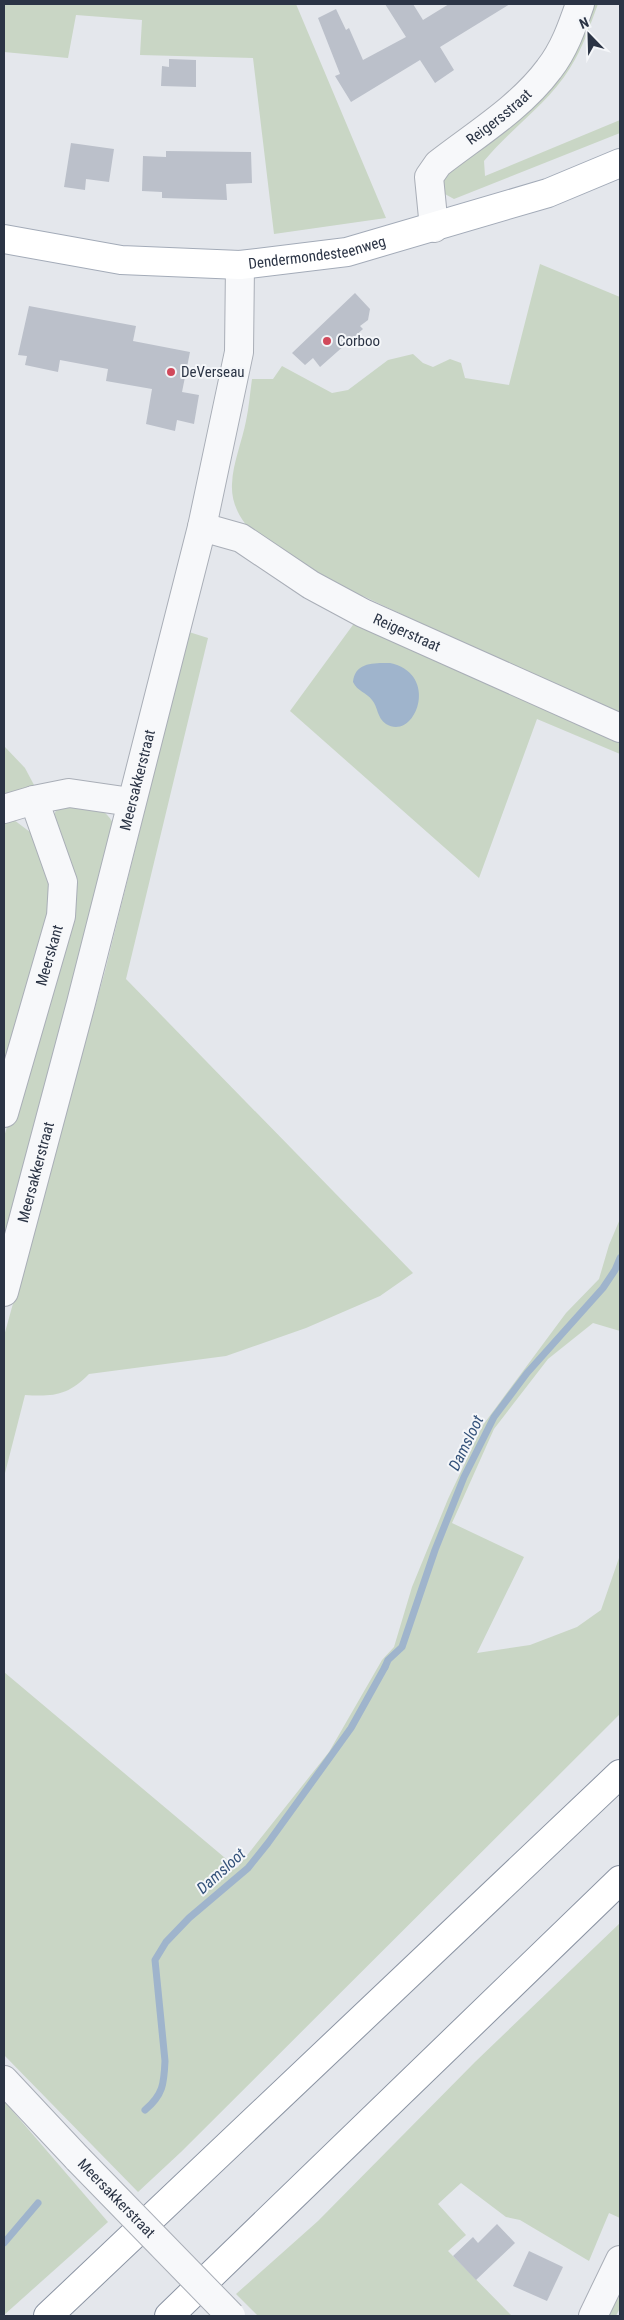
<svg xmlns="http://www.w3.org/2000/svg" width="624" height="2320" font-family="'Roboto Condensed',sans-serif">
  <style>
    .green { fill: #c9d6c5 }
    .water { fill: #9fb4cc }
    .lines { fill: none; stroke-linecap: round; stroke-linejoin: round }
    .stream { stroke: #9fb4cc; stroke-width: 7 }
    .building { fill: #bbc0ca }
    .minor-casing { stroke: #a9aeb7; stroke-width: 30 }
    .major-casing { stroke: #a3abb8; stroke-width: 30 }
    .highway-casing { stroke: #8b94a3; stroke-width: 30 }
    .minor { stroke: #f7f8fa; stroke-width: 28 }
    .major { stroke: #fff; stroke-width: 28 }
    .highway { stroke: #fff; stroke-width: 28 }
    .minor-bridge-casing { stroke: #a9aeb7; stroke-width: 30; stroke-linecap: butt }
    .minor-bridge { stroke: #f7f8fa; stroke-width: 28 }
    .poi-dot { fill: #d1495b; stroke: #f4f6f9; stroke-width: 2 }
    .labels { text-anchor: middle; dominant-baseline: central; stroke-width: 4; stroke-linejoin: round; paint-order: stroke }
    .street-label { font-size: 15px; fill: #2b3445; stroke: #f4f6f9 }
    .poi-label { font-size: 15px; fill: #2b3445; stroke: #f4f6f9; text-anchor: start }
    .water-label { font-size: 16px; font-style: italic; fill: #34527a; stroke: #f4f6f9 }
  </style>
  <rect width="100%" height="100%" fill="#e4e7ec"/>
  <!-- green -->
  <g class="green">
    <polygon points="4,4 296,4 386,218 274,234 253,58 140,55 142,20 76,15 68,58 4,52"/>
    <path d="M589 4H598C590 25 583 48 570 68 548 104 510 129 484 161L485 176 620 120V133L454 199 443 193 439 185 444 176Z"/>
    <path d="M540 264 620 297V754L537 719 479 878 290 711 358 618 550 684 363 596 352 595C311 572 229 540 232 484 233 462 242 442 246 421 249 407 250 393 252 379H273L282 366 332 393 348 390 388 360 413 354 423 363 433 367 450 359 461 363 465 378 509 385Z"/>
    <path d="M189 632 208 638 126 979 413 1273 380 1296 306 1328 226 1356 89 1374C69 1395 53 1397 25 1395L4 1477V1336L105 971Z"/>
    <polygon points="4,746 25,768 34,785 4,797"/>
    <path d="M64 804C85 807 104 803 114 825L41 1106 4 1241V1137L65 928 53 816 57 809Z"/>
    <polygon points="4,818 14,820 30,832 38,844 55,889 4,1092"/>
    <polygon points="620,1219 620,1331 593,1323 548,1359 494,1429 452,1523 524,1557 477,1653 530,1645 577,1627 601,1610 620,1555 620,1714 181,2152 138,2192 4,2055 4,1672 237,1868 329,1752 382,1660 394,1647 412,1587 448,1499 483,1425 566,1313 599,1279 609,1245"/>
    <polygon points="620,1923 620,2218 609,2213 589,2261 520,2220 506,2217 461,2183 438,2204 466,2235 448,2251 512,2316 258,2316 236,2294 318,2221 475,2062"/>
    <polygon points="4,2101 108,2222 4,2315"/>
    <polygon points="620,2282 620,2308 616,2316 603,2316"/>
  </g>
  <!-- water -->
  <path class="water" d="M390 663C441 674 415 742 386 724 377 718 378 707 372 700 367 693 357 691 353 682 355 662 374 663 390 663Z"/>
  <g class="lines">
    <!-- stream -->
    <g class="stream">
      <polyline points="385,1667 388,1660 402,1647 435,1550 464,1477 494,1417 527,1373 603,1288 615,1270 620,1258"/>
      <path d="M145 2110C163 2095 164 2084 165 2061L155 1960 166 1942 189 1918 248 1868 268 1843 351 1728 385 1667"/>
      <polyline points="4,2243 38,2203"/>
    </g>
  </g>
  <!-- building -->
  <g class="building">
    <polygon points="385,4 413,4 423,20 449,4 510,4 440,47 454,70 435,83 420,60 351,102 335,76 340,74 318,18 336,9 346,30 349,28 363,60 406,37"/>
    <polygon points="169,59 196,60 196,87 161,86 162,66 169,67"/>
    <polygon points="71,143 114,149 109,182 86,179 85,190 64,187"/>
    <polygon points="166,151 251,152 252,183 226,184 227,200 162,198 162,192 142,191 143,156 166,157"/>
    <polygon points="355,293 370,309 368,320 360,326 363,329 320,367 313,358 305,365 292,353"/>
    <polygon points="29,306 136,326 133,341 190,352 182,392 199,395 194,424 177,420 175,431 146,424 152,389 106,381 108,369 60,360 58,372 25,365 27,356 18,355"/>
    <polygon points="497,2224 515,2243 476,2280 453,2256 473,2237 478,2243"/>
    <polygon points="529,2251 563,2267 547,2301 513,2286"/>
  </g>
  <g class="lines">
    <defs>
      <g id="minor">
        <path id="s1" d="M434 228 429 177 438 164C475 135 520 108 549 69 564 50 572 27 580 4"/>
        <path id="s2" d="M202 527 241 538 311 585 363 613 620 728"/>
        <polyline points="4,809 34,800 69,793 131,802"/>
        <path id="s3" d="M4 1113 61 916 63 882 34 800"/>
        <path id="s4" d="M4 1292 81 1003 202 527 239 352 240 265"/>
        <polyline points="4,2080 78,2159"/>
        <polyline points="593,2316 620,2260"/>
      </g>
      <g id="major">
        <path id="s5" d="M4 239 121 260 240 265 347 252 548 193 620 163"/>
      </g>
      <g id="highway">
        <polyline points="48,2316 620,1774"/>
        <polyline points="169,2316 620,1880"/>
      </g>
    </defs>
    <!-- minor casing -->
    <use href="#minor" class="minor-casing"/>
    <!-- major casing -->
    <use href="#major" class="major-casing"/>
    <!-- highway casing -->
    <use href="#highway" class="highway-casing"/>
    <!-- minor -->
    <use href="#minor" class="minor"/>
    <!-- major -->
    <use href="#major" class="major"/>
    <!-- highway -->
    <use href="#highway" class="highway"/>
    <defs>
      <g id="minor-bridge">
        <path id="s6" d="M78 2159 231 2316"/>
      </g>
    </defs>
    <!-- minor-bridge casing -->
    <use href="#minor-bridge" class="minor-bridge-casing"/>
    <!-- minor-bridge -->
    <use href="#minor-bridge" class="minor-bridge"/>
  </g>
  <!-- markers -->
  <g class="poi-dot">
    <circle cx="327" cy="341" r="5"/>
    <circle cx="171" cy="372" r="5"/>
  </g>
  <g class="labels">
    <!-- street labels -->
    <g class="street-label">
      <text stroke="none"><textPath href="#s1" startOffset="144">Reigersstraat</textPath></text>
      <text stroke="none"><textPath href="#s5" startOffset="316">Dendermondesteenweg</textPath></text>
      <text stroke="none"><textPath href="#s2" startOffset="232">Reigerstraat</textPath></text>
      <text stroke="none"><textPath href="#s4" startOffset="529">Meersakkerstraat</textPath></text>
      <text stroke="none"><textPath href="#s3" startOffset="164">Meerskant</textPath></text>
      <text stroke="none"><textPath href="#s4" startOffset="124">Meersakkerstraat</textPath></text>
      <text stroke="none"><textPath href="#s6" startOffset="55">Meersakkerstraat</textPath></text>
    </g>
    <!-- poi labels -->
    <g class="poi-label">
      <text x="337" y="341">Corboo</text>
      <text x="181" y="372">DeVerseau</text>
    </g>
    <!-- water labels -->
    <g class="water-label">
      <text transform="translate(466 1443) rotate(-64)">Damsloot</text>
      <text transform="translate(221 1871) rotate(-42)">Damsloot</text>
    </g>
  </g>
  <!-- border -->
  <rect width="624" height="2320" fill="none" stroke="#2b3445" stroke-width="10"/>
  <!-- north arrow -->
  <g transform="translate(589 35) rotate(337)" stroke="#f4f6f9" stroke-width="4" paint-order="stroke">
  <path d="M0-4L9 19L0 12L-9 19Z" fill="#2b3445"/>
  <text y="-8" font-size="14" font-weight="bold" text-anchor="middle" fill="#2b3445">N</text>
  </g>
</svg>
